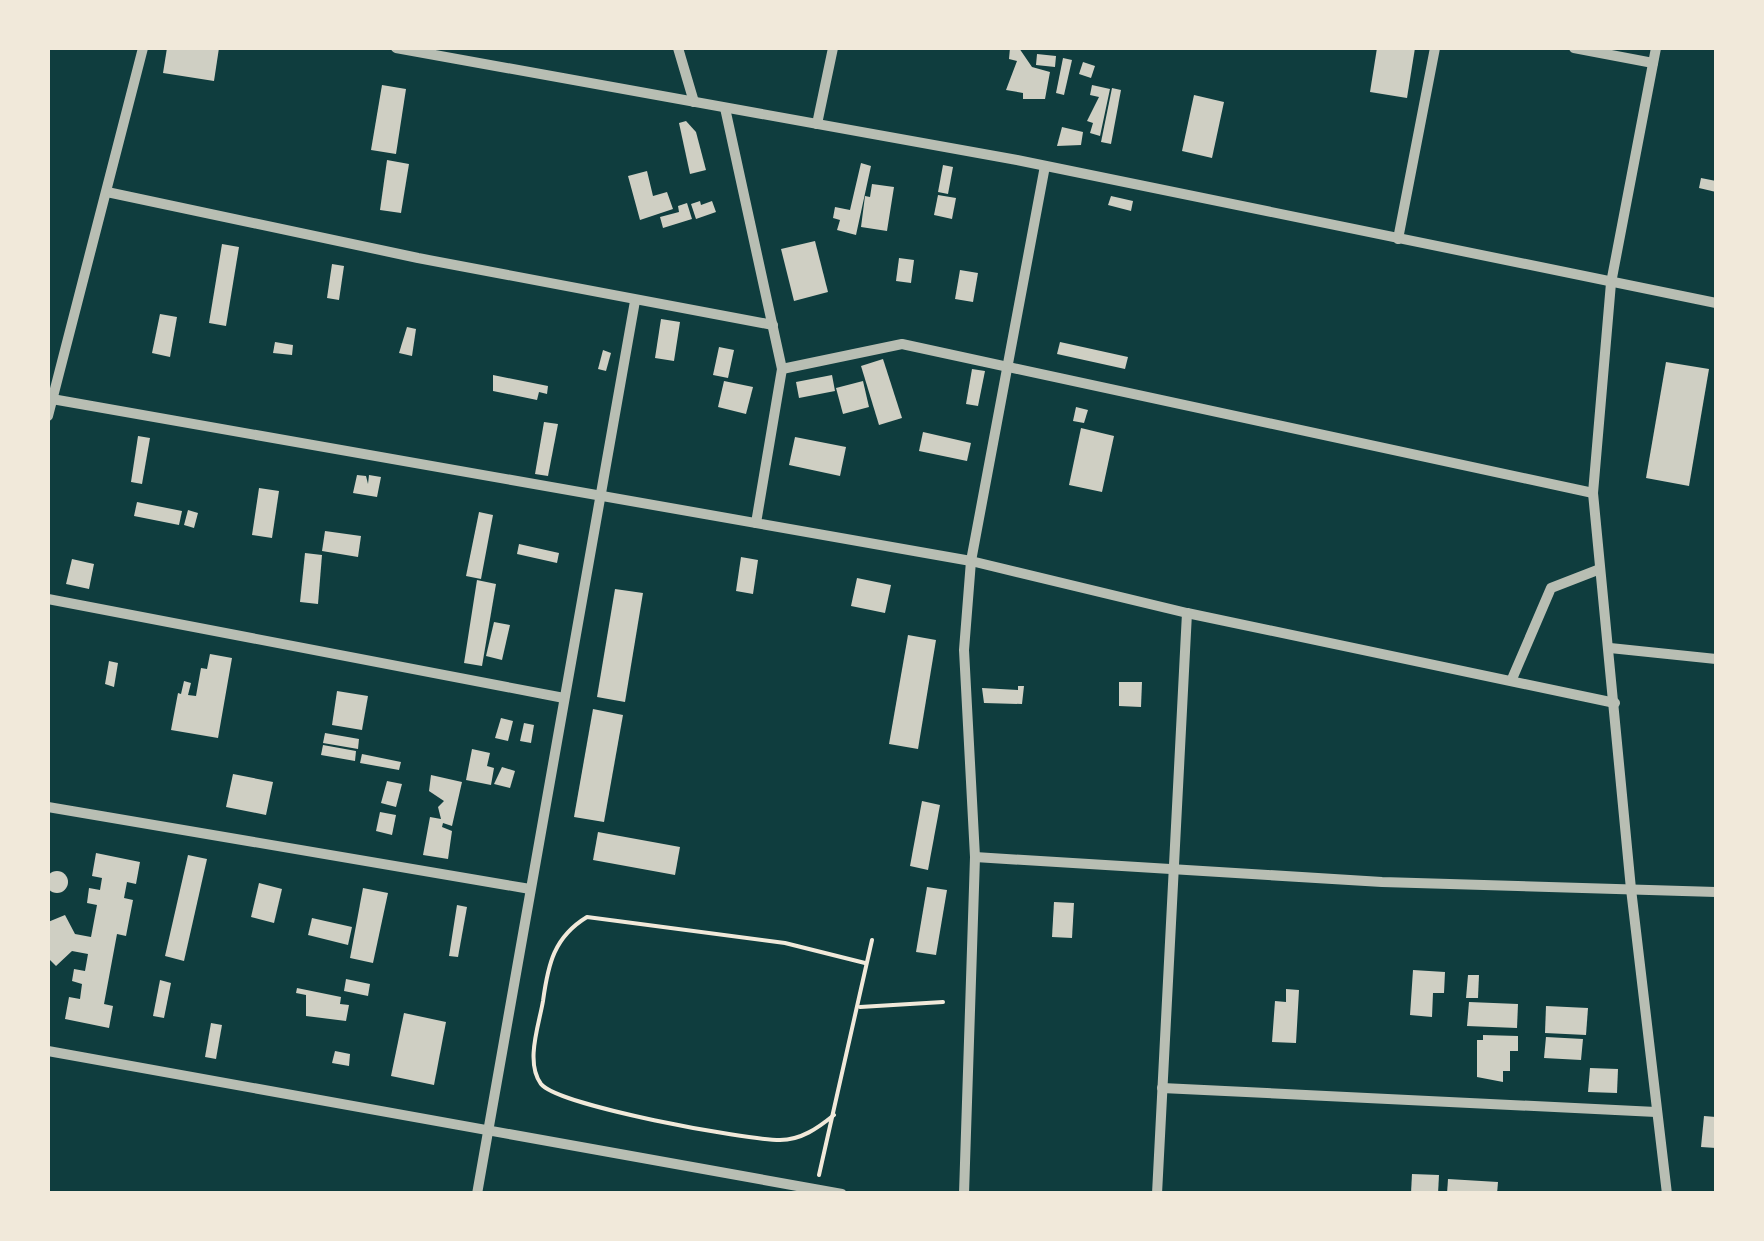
<svg xmlns="http://www.w3.org/2000/svg" width="1764" height="1241" font-family="Poppins,sans-serif">
  <style>
    .building { fill: #cfcfc3 }
    .lines { fill: none; stroke-linecap: round; stroke-linejoin: round }
    .path { stroke: #f1e9da; stroke-width: 4 }
    .minor { stroke: #b8beb3; stroke-width: 10 }
  </style>
  <rect width="100%" height="100%" fill="#0f3d3e"/>
  <!-- building -->
  <g class="building">
    <polygon points="167,48 219,48 214,81 163,73"/>
    <polygon points="1010,48 1019,48 1032,67 1050,72 1045,99 1023,99 1023,93 1006,90 1017,61 1009,59"/>
    <polygon points="1377,48 1415,48 1407,98 1370,92"/>
    <polygon points="1037,54 1056,56 1055,67 1036,65"/>
    <polygon points="1063,58 1072,60 1064,95 1056,93"/>
    <polygon points="1083,62 1095,66 1091,78 1079,74"/>
    <polygon points="382,85 406,89 396,154 371,150"/>
    <polygon points="1092,85 1110,89 1100,136 1090,133 1093,123 1087,121 1099,97 1090,95"/>
    <polygon points="1112,88 1121,90 1111,144 1101,142"/>
    <polygon points="1194,95 1224,102 1212,158 1182,151"/>
    <polygon points="686,121 696,132 706,170 690,174 679,123"/>
    <polygon points="1062,127 1083,132 1081,145 1057,146"/>
    <polygon points="387,160 409,164 401,213 380,210"/>
    <polygon points="861,163 871,166 856,235 837,230 840,220 833,218 835,207 850,210"/>
    <polygon points="943,165 953,167 948,194 938,192"/>
    <polygon points="647,171 653,196 667,192 673,209 640,220 628,176"/>
    <polygon points="1701,178 1716,181 1716,192 1699,188"/>
    <polygon points="872,184 894,187 887,231 861,227 865,196 870,197"/>
    <polygon points="938,195 956,198 952,219 934,215"/>
    <polygon points="1111,196 1133,201 1131,211 1108,205"/>
    <polygon points="700,201 701,205 712,201 716,212 696,219 691,204"/>
    <polygon points="687,203 692,219 663,228 660,217 679,212 678,206"/>
    <polygon points="815,241 828,292 794,301 781,249"/>
    <polygon points="222,244 239,247 226,326 209,323"/>
    <polygon points="899,258 914,260 911,283 896,281"/>
    <polygon points="332,264 344,266 339,300 327,298"/>
    <polygon points="960,270 978,273 973,302 955,299"/>
    <polygon points="160,314 177,317 170,357 152,353"/>
    <polygon points="661,319 680,322 674,361 655,358"/>
    <polygon points="407,327 416,329 412,356 399,353"/>
    <polygon points="275,342 293,345 292,355 273,353"/>
    <polygon points="1060,342 1128,357 1125,369 1057,354"/>
    <polygon points="719,347 734,350 728,378 713,375"/>
    <polygon points="603,350 611,353 606,371 598,369"/>
    <polygon points="883,359 902,418 879,425 861,366"/>
    <polygon points="1666,362 1709,369 1689,486 1646,478"/>
    <polygon points="972,369 985,371 978,406 966,404"/>
    <polygon points="493,375 548,386 547,394 539,392 537,400 493,391"/>
    <polygon points="832,375 835,391 799,398 796,382"/>
    <polygon points="724,381 753,387 746,414 718,407"/>
    <polygon points="863,381 869,407 843,414 836,388"/>
    <polygon points="1076,407 1088,410 1084,423 1073,421"/>
    <polygon points="544,422 558,424 548,476 535,474"/>
    <polygon points="1081,428 1114,436 1102,492 1069,485"/>
    <polygon points="923,432 971,443 967,461 919,451"/>
    <polygon points="138,436 150,438 142,484 131,482"/>
    <polygon points="795,437 846,447 840,476 789,465"/>
    <polygon points="357,475 366,476 368,484 369,475 381,477 377,497 353,493"/>
    <polygon points="259,488 279,491 272,538 252,535"/>
    <polygon points="137,502 182,511 179,525 134,516"/>
    <polygon points="188,510 198,513 194,528 184,525"/>
    <polygon points="479,512 493,515 481,579 466,576"/>
    <polygon points="325,531 361,536 358,557 322,551"/>
    <polygon points="519,544 559,553 557,563 517,554"/>
    <polygon points="305,553 322,555 318,604 300,602"/>
    <polygon points="741,557 758,560 753,594 736,591"/>
    <polygon points="72,559 94,564 89,589 66,584"/>
    <polygon points="857,578 891,585 885,613 851,606"/>
    <polygon points="477,580 496,584 482,666 464,663"/>
    <polygon points="615,589 643,593 625,702 597,697"/>
    <polygon points="494,622 510,625 502,660 486,656"/>
    <polygon points="908,635 936,640 918,749 889,744"/>
    <polygon points="210,654 232,658 218,738 171,730 178,693 181,694 184,681 191,683 188,695 196,696 201,668 207,669"/>
    <polygon points="109,661 118,663 114,687 105,684"/>
    <polygon points="1119,682 1142,682 1141,707 1119,706"/>
    <polygon points="1018,686 1024,686 1022,704 984,703 982,688 1018,690"/>
    <polygon points="337,691 368,696 362,730 332,725"/>
    <polygon points="593,709 623,715 604,822 574,817"/>
    <polygon points="501,718 513,721 508,741 495,738"/>
    <polygon points="524,723 534,725 531,743 520,741"/>
    <polygon points="325,733 359,739 358,749 323,743"/>
    <polygon points="323,745 356,751 355,761 321,755"/>
    <polygon points="472,749 490,753 487,766 494,768 491,785 466,780"/>
    <polygon points="362,754 401,762 399,770 360,763"/>
    <polygon points="502,767 515,771 510,788 494,784"/>
    <polygon points="233,774 273,782 266,815 226,807"/>
    <polygon points="431,775 462,782 452,826 443,823 442,827 452,831 448,859 423,855 430,817 441,819 438,807 444,801 429,791"/>
    <polygon points="387,781 402,784 396,807 381,803"/>
    <polygon points="922,801 940,805 928,870 910,866"/>
    <polygon points="380,812 396,815 392,835 376,831"/>
    <polygon points="598,832 680,847 675,875 593,860"/>
    <polygon points="96,853 140,862 136,884 127,882 124,898 133,900 126,936 117,934 104,1004 113,1006 109,1028 65,1019 69,997 80,999 82,984 72,981 74,969 85,971 88,954 72,951 56,966 48,958 48,922 65,915 75,934 91,937 97,905 87,903 89,888 100,890 102,878 92,876"/>
    <polygon points="188,855 207,859 184,961 165,956"/>
    <circle cx="57" cy="882" r="11"/>
    <polygon points="259,883 282,889 274,923 251,917"/>
    <polygon points="927,887 947,890 936,955 916,952"/>
    <polygon points="363,888 388,893 373,963 350,958"/>
    <polygon points="1054,902 1074,903 1072,938 1052,937"/>
    <polygon points="457,905 467,907 458,957 449,956"/>
    <polygon points="312,918 352,927 348,945 308,935"/>
    <polygon points="1413,970 1445,972 1444,993 1433,993 1432,1017 1410,1015"/>
    <polygon points="1468,975 1479,975 1478,998 1466,998"/>
    <polygon points="346,979 370,984 368,996 344,991"/>
    <polygon points="160,980 171,983 164,1018 153,1016"/>
    <polygon points="297,988 341,997 340,1004 349,1005 346,1021 306,1016 306,995 296,993"/>
    <polygon points="1286,989 1299,990 1296,1043 1272,1042 1275,1001 1286,1002"/>
    <polygon points="1469,1002 1518,1004 1517,1028 1467,1026"/>
    <polygon points="1546,1006 1588,1008 1586,1035 1545,1033"/>
    <polygon points="404,1013 446,1022 434,1085 391,1076"/>
    <polygon points="211,1023 222,1025 216,1059 205,1057"/>
    <polygon points="1483,1035 1518,1036 1518,1051 1510,1051 1510,1071 1503,1071 1503,1082 1477,1077 1477,1040 1483,1040"/>
    <polygon points="1546,1037 1583,1039 1581,1060 1544,1058"/>
    <polygon points="335,1051 350,1054 349,1066 332,1063"/>
    <polygon points="1590,1068 1618,1069 1617,1093 1588,1092"/>
    <polygon points="1704,1116 1716,1117 1716,1148 1701,1147"/>
    <polygon points="1412,1174 1439,1175 1438,1194 1411,1193"/>
    <polygon points="1448,1179 1498,1182 1497,1194 1447,1194"/>
  </g>
  <g class="lines">
    <!-- path -->
    <g class="path">
      <polyline points="860,1007 943,1002"/>
      <path d="M834 1115C818 1128 801 1140 780 1140 745 1140 559 1106 541 1084 525 1062 539 1025 543 1001 548 964 554 937 587 917L785 943 865 963"/>
      <polyline points="819,1175 872,940"/>
    </g>
    <!-- minor -->
    <g class="minor">
      <polyline points="396,48 1017,160 1716,303"/>
      <polyline points="678,48 694,102"/>
      <polyline points="1574,48 1653,63"/>
      <polyline points="1656,48 1611,283 1593,493 1631,889 1667,1194"/>
      <polyline points="725,108 782,369 756,523"/>
      <polyline points="817,124 833,48"/>
      <polyline points="107,192 418,258 773,325"/>
      <polyline points="1398,239 1435,48"/>
      <polyline points="782,369 902,344 1593,493"/>
      <polyline points="52,399 971,561 1187,613 1615,703"/>
      <polyline points="48,416 143,48"/>
      <polyline points="48,599 564,698"/>
      <polyline points="1610,648 1716,659"/>
      <polyline points="1512,679 1551,588 1600,569"/>
      <polyline points="48,807 530,889"/>
      <polyline points="975,857 1382,882 1716,892"/>
      <polyline points="48,1051 842,1194"/>
      <polyline points="1162,1088 1656,1112"/>
      <polyline points="477,1194 635,301"/>
      <polyline points="964,1194 975,857 964,650 971,561 1045,166"/>
      <polyline points="1157,1194 1187,613"/>
    </g>
  </g>
  <!-- border -->
  <rect width="1764" height="1241" fill="none" stroke="#f1e9da" stroke-width="100"/>
</svg>
